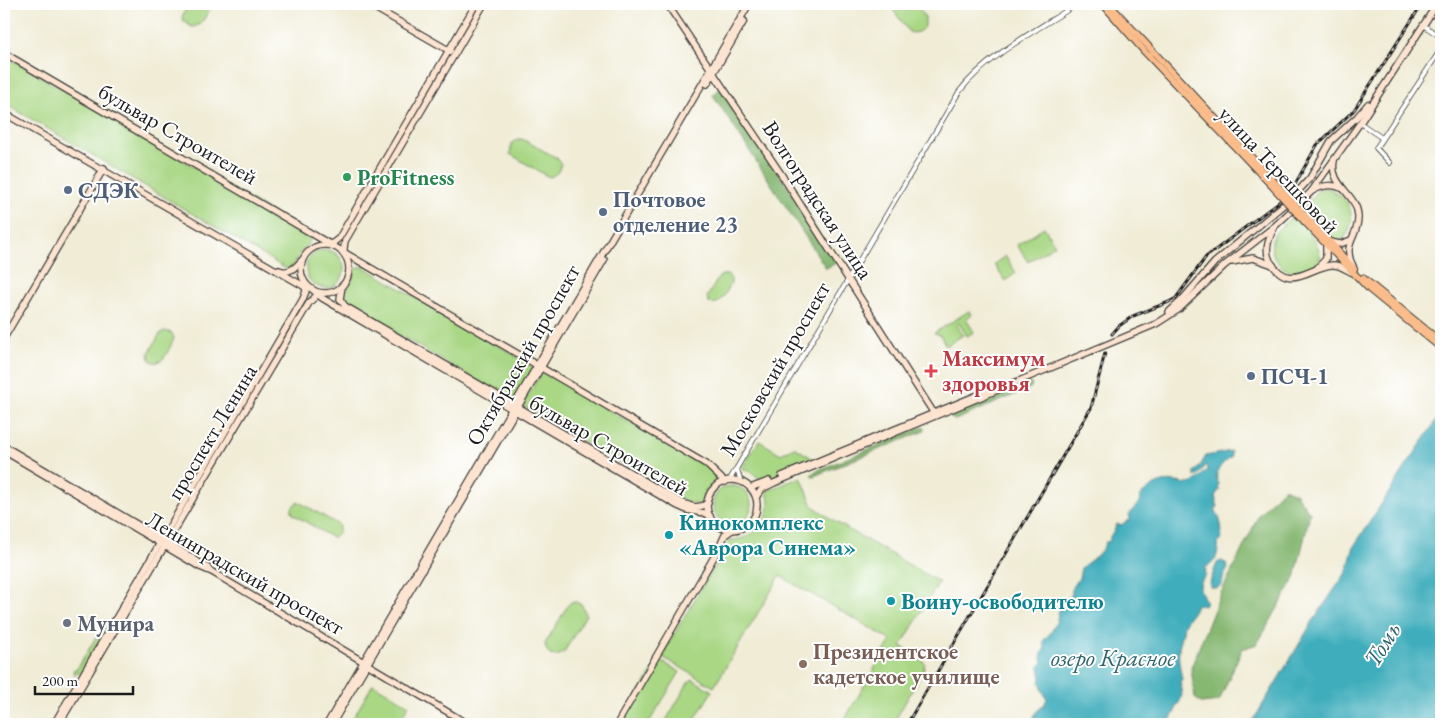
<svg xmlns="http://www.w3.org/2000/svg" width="1445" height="728" font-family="'EB Garamond',serif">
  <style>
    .green { fill: #a9d784; stroke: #627a50 }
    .forest { fill: #86b872; stroke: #516a47 }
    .water { fill: #3fadbc; stroke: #2e646c }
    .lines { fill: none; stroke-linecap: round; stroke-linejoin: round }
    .stream { stroke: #3fadbc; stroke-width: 1 }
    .street-casing { stroke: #3c3b38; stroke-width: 5.5 }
    .secondary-casing { stroke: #3c3b38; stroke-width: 8 }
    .primary-casing { stroke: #3c3b38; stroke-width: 8 }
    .street { stroke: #fff; stroke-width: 4 }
    .secondary { stroke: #fde4d1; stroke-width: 5.5 }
    .primary { stroke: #fabc8b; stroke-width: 6 }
    .rail-casing { stroke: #1c1c1c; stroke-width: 3 }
    .rail { stroke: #fff; stroke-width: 1; stroke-dasharray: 4; stroke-linecap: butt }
    .primary-bridge-casing { stroke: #3c3b38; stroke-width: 8; stroke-linecap: butt }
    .primary-bridge { stroke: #fabc8b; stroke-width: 6 }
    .leisure-dot { fill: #2e9e5b; stroke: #fff; stroke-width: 2 }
    .service-dot { fill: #5c6f8a; stroke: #fff; stroke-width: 2 }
    .health-dot { fill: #e0444e; stroke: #fff; stroke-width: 2 }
    .culture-dot { fill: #0f9aa8; stroke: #fff; stroke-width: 2 }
    .worship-dot { fill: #6b7280; stroke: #fff; stroke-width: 2 }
    .education-dot { fill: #8d6e63; stroke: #fff; stroke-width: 2 }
    .labels { text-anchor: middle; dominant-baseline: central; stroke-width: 4; stroke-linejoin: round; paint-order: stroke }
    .street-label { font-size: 22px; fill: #1c1c1c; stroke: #fff }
    .leisure-label { font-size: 22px; font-weight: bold; fill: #27864d; stroke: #fff; text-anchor: start }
    .service-label { font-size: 22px; font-weight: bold; fill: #4e5e75; stroke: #fff; text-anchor: start }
    .health-label { font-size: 22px; font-weight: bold; fill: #be3a42; stroke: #fff; text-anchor: start }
    .culture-label { font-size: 22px; font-weight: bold; fill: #0d838f; stroke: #fff; text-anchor: start }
    .worship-label { font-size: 22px; font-weight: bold; fill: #5b616d; stroke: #fff; text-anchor: start }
    .education-label { font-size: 22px; font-weight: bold; fill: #785e54; stroke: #fff; text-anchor: start }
    .water-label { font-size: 24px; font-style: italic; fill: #2e646c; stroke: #fff }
  </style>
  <rect width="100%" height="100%" fill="#fff"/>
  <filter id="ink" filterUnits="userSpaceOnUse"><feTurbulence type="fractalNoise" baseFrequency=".02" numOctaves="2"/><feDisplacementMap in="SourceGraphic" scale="10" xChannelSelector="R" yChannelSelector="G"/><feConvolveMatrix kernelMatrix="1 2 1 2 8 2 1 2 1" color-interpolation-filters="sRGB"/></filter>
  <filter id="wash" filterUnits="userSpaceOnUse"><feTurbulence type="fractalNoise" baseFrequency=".0096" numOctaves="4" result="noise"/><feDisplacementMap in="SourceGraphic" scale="20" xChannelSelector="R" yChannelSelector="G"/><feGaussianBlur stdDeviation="1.12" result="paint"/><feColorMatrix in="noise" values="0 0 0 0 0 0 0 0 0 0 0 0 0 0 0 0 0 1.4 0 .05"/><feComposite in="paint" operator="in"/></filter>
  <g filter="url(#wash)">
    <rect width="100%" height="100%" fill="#f0ecd6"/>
    <!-- green -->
    <g class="green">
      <polygon points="189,4 213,4 201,24 193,27 190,26 183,20 182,16"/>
      <path d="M889 4H916L925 17V25C921 32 916 34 909 32Z"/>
      <polygon points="4,55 307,233 310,237 310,241 301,252 294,265 287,269 283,267 4,103"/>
      <polygon points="518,139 522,139 557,158 561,164 558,172 551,177 547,176 510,154 512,143"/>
      <path d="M1326 188 1332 189 1334 193C1348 196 1354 214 1350 227 1349 232 1345 237 1342 241L1331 238 1304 206 1318 190Z"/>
      <path d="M1293 216C1304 227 1317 238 1320 254 1324 276 1283 282 1273 254 1271 248 1271 241 1274 235 1279 227 1287 222 1293 216Z"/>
      <polygon points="1044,227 1055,245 1028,262 1017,245"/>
      <circle cx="325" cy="269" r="19"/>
      <polygon points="1005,256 1016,273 1005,281 994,264"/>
      <path d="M362 266 533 366V368L515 399H509L346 304C340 294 347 291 351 282 353 278 354 273 355 269Z"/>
      <path d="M722 275H728L731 279V283C726 292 721 307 709 303L707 297 719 277Z"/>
      <polygon points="969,311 972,315 966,319 974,332 967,336 959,323 957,325 963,335 946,346 940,335 934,333"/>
      <path d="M164 331 172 333 174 338 173 341C169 349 162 369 150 360L149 353 160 334Z"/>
      <polygon points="544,373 706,466 719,479 711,488 705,502 697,505 685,501 526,408 524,404 525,400 541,374"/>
      <polygon points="759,441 781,454 794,447 812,458 813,461 763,482 753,473 742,468"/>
      <path d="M801 477 813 506 834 521 939 582 901 646 919 658 925 663 923 671 893 724H842L891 640 780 576 714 687 661 656 730 540C757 540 775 517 767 491Z"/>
      <circle cx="732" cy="505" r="19"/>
      <path d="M299 502 339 525V532L334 537H331L293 514C290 508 293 504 299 502Z"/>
      <polygon points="571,602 576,602 582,605 586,615 564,652 557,656 550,655 546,649 545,644 568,605"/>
      <polygon points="103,624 106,630 81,673 74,674 73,670 77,669 101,629 100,625"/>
      <polygon points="659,660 680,672 648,724 621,724"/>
      <polygon points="692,679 712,691 692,724 664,724 688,683"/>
      <polygon points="373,684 409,705 398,724 359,724 352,720"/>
    </g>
    <!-- forest -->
    <g class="forest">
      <polygon points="721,88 838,262 826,268 713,95"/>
      <polygon points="1030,382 1032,386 1030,388 955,420 951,418 952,416 958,412"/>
      <polygon points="922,427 925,428 924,431 814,476 811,475 814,472"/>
      <polygon points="1284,488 1296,494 1310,513 1295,578 1257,644 1242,649 1219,701 1201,703 1195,698 1191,668 1219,597 1260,513"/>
    </g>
    <!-- water -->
    <g class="water">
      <polygon points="1441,413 1441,724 1251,724 1313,621 1347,571 1354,546"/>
      <path d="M1231 451V457C1222 463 1212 473 1219 484L1218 487 1220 489 1215 496 1218 507 1215 509C1221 520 1225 532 1218 544 1219 553 1215 565 1205 567L1206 571 1204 572 1206 575C1195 587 1202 591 1206 603L1204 606 1196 604C1194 612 1189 616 1185 623 1182 628 1185 632 1180 638L1181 640C1176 652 1180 668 1182 679L1180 682C1183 696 1183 697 1175 709V712L1170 720 1162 724H1030L1037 711 1044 705 1047 699 1041 688 1043 687 1040 683 1041 678 1039 667 1043 662 1041 656 1045 648 1043 642C1045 637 1049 636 1051 632 1055 627 1058 618 1058 612L1072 594V589L1079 578 1081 568C1090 560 1101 555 1106 542L1110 541V536L1113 533 1117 524 1121 525 1130 519 1129 514 1139 503 1140 496C1152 486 1160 479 1176 482 1180 482 1184 484 1188 484 1197 483 1200 475 1207 471L1206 464 1200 473 1195 477 1194 472 1200 466 1206 456Z"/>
      <polygon points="1221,561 1226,563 1228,568 1223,578 1222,585 1216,588 1210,587 1210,582 1217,563"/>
    </g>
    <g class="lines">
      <!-- stream -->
      <polyline class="stream" points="4,602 7,588"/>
    </g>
  </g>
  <g filter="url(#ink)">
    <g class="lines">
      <defs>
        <g id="street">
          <polyline points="1423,25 1441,37"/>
          <polyline points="1360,123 1382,138"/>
          <polyline points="1390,163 1376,148 1441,49"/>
          <polyline points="737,469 741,482"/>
          <path d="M729 481 959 92C986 56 1039 29 1077 4"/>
        </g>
        <g id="secondary">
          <polyline points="368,4 450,51"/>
          <polyline points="667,4 781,174 935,415"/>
          <polyline points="4,53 333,246"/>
          <polyline points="707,84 744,21"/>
          <polyline points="4,113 307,288"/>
          <path d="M1334 161C1329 186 1358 194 1358 217 1359 236 1341 244 1353 266"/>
          <path d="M1312 191C1321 186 1331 183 1341 188"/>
          <path d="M1274 228C1269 238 1264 250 1270 261 1290 294 1311 265 1333 265 1340 265 1345 269 1351 272"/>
          <polyline points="1330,242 1340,244 1351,240"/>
          <polyline points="328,244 333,243 339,238 476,4"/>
          <circle cx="325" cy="269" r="24"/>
          <polyline points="340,250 706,464 725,482"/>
          <polyline points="344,253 344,248 345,241 484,4"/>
          <polyline points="1232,262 1253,258 1273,265"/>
          <polyline points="1318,267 1326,259 1326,245"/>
          <path d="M279 270C289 274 295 268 302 260"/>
          <path d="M342 286 340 299 345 306 679 501C689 506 698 510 708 503"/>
          <polyline points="313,290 322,298 676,505 687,510 704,513 710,516"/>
          <polyline points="1169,312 1181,301 1215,262 1293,197 1310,178 1331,141 1357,117 1368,104"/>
          <polyline points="4,338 104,168"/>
          <polyline points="4,446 167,542 208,568"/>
          <polyline points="4,451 200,567 212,572 468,724"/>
          <polyline points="782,476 1002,385"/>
          <circle cx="732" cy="505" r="25"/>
          <polyline points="750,488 769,481"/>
          <polyline points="756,497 762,489 774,483 1156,324 1178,310 1225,265 1275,226 1311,192 1360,123 1437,4"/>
          <polyline points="54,724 303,299 306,291 304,282"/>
          <polyline points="59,724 309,303 316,296 324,293"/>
          <polyline points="327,724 749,4"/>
          <polyline points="332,724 604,260"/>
          <polyline points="617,724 718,550 725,535 732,530"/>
        </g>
        <g id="primary">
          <polyline points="1103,4 1145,52 1276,190"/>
          <polyline points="1109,4 1279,187"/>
          <polyline points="1309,219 1354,269"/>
          <polyline points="1305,222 1370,290 1441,348"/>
          <polyline points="1363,278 1441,342"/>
        </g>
      </defs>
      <!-- street casing -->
      <use href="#street" class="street-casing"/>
      <!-- secondary casing -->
      <use href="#secondary" class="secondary-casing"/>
      <!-- primary casing -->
      <use href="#primary" class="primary-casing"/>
      <!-- street -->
      <use href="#street" class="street"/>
      <!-- secondary -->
      <use href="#secondary" class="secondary"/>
      <!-- primary -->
      <use href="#primary" class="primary"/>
      <defs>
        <g id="rail">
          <polyline points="1112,334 1119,326 1133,316 1169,302 1176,298 1206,257 1284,198 1294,186 1317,145 1354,110 1422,4"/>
          <polyline points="907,724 1085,418 1091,408 1105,353"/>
        </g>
      </defs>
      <!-- rail casing -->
      <use href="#rail" class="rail-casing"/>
      <!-- rail -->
      <use href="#rail" class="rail"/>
      <defs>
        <g id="primary-bridge">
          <polyline points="1279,187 1309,219"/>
          <polyline points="1276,190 1305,222"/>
        </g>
      </defs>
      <!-- primary-bridge casing -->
      <use href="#primary-bridge" class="primary-bridge-casing"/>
      <!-- primary-bridge -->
      <use href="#primary-bridge" class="primary-bridge"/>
    </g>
  </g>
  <!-- markers -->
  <circle class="leisure-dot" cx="347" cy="177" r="5"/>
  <g class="service-dot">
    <circle cx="68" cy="190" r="5"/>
    <circle cx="603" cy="212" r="5"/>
    <circle cx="1251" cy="376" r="5"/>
  </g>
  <path class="health-dot" d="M928.5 363.5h5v5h5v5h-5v5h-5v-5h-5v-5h5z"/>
  <g class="culture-dot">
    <circle cx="669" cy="535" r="5"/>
    <circle cx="891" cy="601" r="5"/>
  </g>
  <circle class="worship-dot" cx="67" cy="623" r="5"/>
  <circle class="education-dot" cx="803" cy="664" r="5"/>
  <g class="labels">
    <!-- street labels -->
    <g class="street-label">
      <text transform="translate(178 134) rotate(30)">бульвар Строителей</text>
      <text transform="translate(1279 170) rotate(47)">улица Терешковой</text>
      <text transform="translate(818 200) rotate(57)">Волгоградская улица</text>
      <text transform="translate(523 355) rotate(-60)">Октябрьский проспект</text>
      <text transform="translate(775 369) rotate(-60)">Московский проспект</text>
      <text transform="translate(212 432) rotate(-59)">проспект Ленина</text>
      <text transform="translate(609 445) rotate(30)">бульвар Строителей</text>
      <text transform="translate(245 573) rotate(30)">Ленинградский проспект</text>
    </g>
    <!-- leisure labels -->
    <g class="leisure-label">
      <text x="357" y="177">ProFitness</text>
    </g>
    <!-- service labels -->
    <g class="service-label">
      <text x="78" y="190">СДЭК</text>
      <text x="613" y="199">Почтовое<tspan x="613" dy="25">отделение 23</tspan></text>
      <text x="1261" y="376">ПСЧ-1</text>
    </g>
    <!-- health labels -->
    <g class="health-label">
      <text x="942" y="358">Максимум<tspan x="942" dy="25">здоровья</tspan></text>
    </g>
    <!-- culture labels -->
    <g class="culture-label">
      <text x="679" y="522">Кинокомплекс<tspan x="679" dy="25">«Аврора Синема»</tspan></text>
      <text x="901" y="601">Воину-освободителю</text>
    </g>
    <!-- worship labels -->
    <g class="worship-label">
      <text x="77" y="623">Мунира</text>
    </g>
    <!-- education labels -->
    <g class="education-label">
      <text x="813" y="651">Президентское<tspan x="813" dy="25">кадетское училище</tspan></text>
    </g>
    <!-- water labels -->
    <g class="water-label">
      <text transform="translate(1382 644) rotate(-58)">Томь</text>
      <text x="1113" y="657">озеро Красное</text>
    </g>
  </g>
  <!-- margin -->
  <rect width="1445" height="728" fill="none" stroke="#fff" stroke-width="20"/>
  <!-- scale -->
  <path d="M35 686v8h98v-8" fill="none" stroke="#1c1c1c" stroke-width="2.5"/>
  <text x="42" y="686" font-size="15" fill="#1c1c1c" stroke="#ffffff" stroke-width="4" paint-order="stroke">200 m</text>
</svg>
